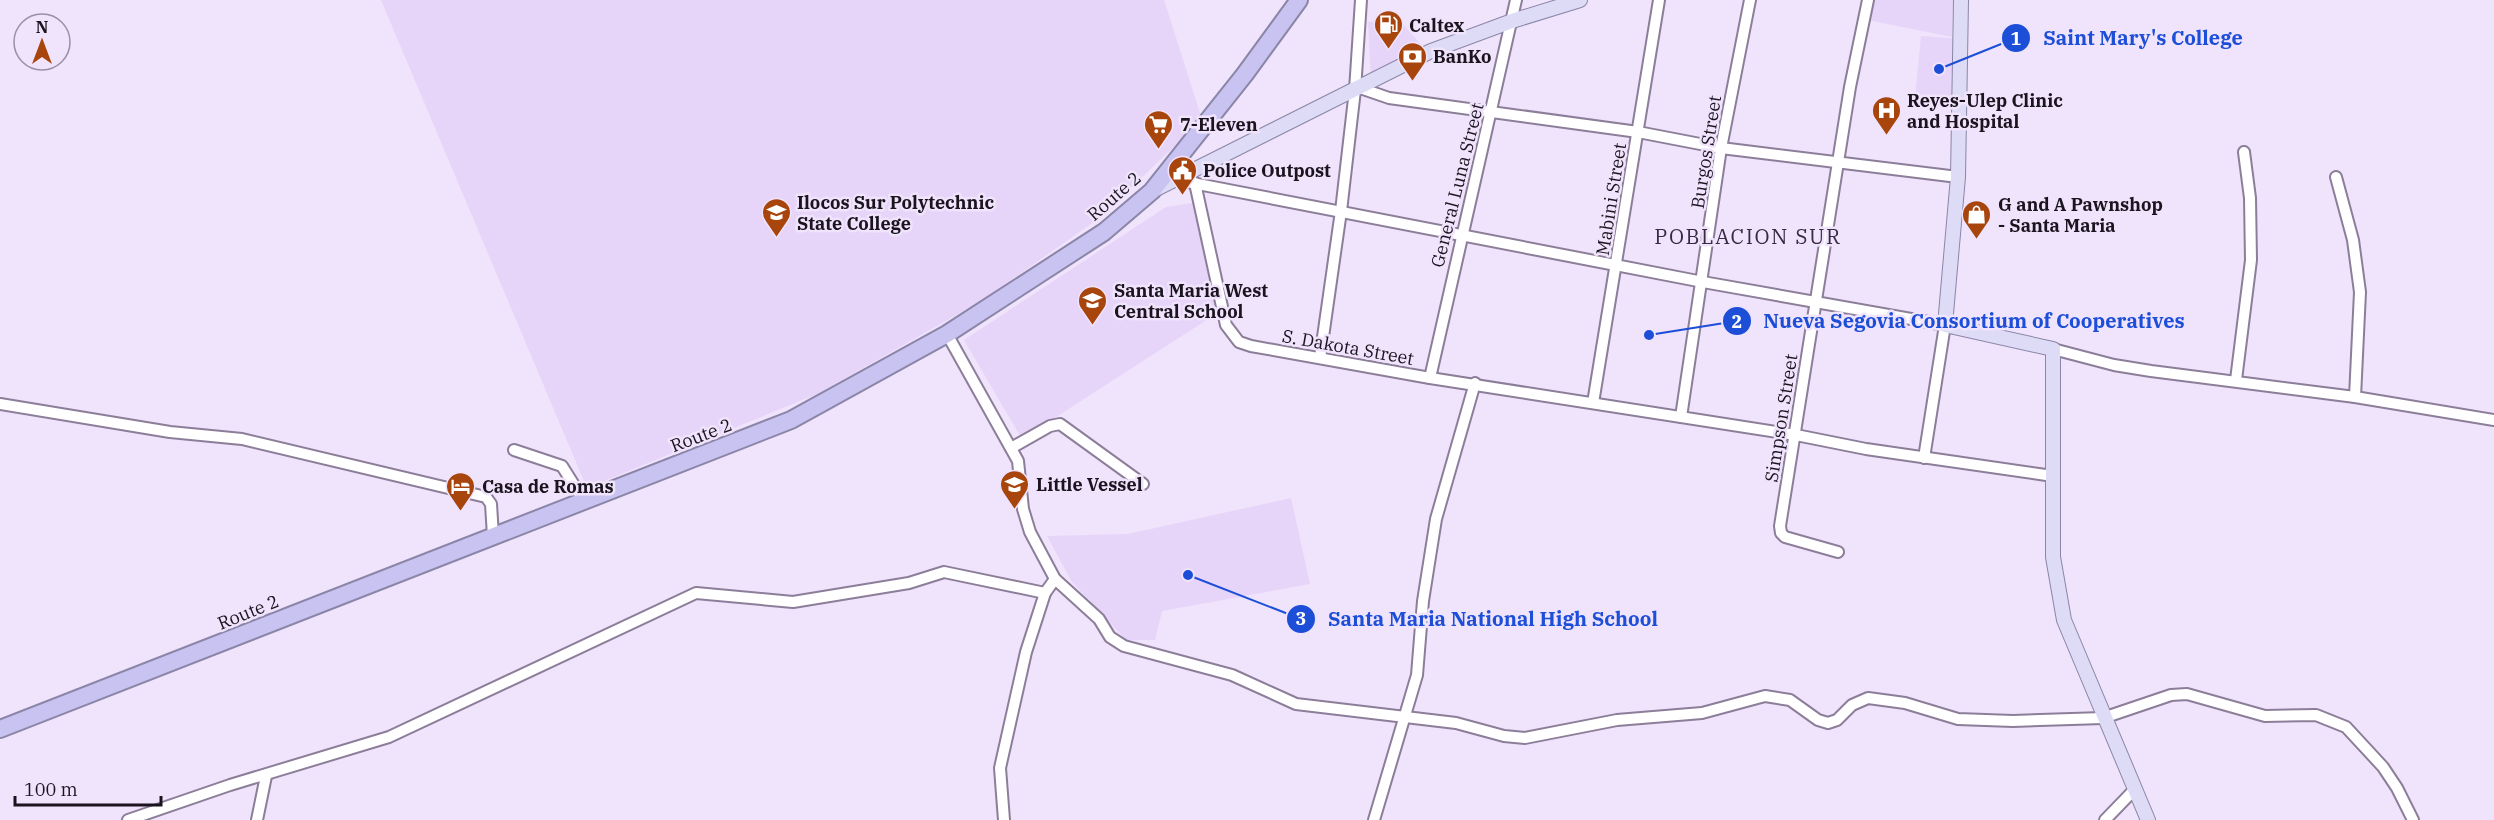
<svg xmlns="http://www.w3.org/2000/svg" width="2494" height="820" font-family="'IBM Plex Serif',serif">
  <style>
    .built { fill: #e7d4f9 }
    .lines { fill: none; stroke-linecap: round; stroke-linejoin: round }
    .minor-casing { stroke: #8c7e99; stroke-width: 14 }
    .major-casing { stroke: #8b86a7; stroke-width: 16 }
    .highway-casing { stroke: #8b86a7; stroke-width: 20 }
    .minor { stroke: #fff; stroke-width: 10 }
    .major { stroke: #dedbf6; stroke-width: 14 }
    .highway { stroke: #c8c3f0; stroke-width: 16 }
    .labels { text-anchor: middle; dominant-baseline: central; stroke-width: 5; stroke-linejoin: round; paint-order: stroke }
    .poi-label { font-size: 18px; font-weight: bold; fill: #1a141f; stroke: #f0e3fc; text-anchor: start }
    .street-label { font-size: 18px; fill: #1a141f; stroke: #f0e3fc }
    .quarter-label { font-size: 21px; letter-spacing: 1.5px; fill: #372a42; stroke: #f0e3fc }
    .leader { fill: none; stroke: #1d4ed8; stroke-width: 2 }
    .callout-dot { fill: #1d4ed8; stroke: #f0e3fc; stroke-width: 2 }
    .mark-label { font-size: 18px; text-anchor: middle; font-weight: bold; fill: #fff }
    .callout-label { font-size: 20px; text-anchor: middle; font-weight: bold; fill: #1d4ed8; stroke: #f0e3fc; stroke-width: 5; stroke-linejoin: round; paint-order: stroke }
  </style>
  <rect width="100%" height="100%" fill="#f0e3fc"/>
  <!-- built -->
  <g class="built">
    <polygon points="381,0 1164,0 1200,113 1181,140 1098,219 981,301 817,394 587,488"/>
    <polygon points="1872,0 1953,0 1952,37 1868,20"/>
    <polygon points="1400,21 1425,49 1371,78 1368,22"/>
    <polygon points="1921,36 1961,39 1959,102 1915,98"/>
    <polygon points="1199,202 1222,310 1022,439 964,340 1166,207"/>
    <polygon points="1291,498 1310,584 1162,611 1155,640 1126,640 1072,582 1047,536 1128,534"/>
  </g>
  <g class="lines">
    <defs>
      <g id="minor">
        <polyline points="1360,88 1389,98 1638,132 1721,148 1958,177"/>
        <polyline points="2336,177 2353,240 2360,292 2355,397"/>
        <polyline points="1177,180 1703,282 1945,325 1924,458"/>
        <polyline points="1195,183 1226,325 1239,342 1251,346 1430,378 1796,435 1866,449 2053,476"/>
        <polyline points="947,334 1018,461 1023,509 1030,532 1055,579 1099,619 1110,637 1124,646 1232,675 1296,704 1456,723 1504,736 1525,738 1617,720 1702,713 1765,696 1790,700 1818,720 1828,723 1837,720 1852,705 1868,698 1905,703 1958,719 2013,721 2103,718 2171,695 2187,694 2265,716 2316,715 2346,727 2383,767 2397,788 2413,820"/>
        <polyline points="2053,349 2114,365 2151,371 2355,397 2494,420"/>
        <polyline points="1320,358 1341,211 1355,90 1361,0"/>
        <polyline points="1430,378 1516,0"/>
        <polyline points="2236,380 2251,260 2250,198 2244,152"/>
        <polyline points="1593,403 1659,0"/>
        <polyline points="0,404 170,432 242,439 486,497 491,504 493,536"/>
        <polyline points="1681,417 1721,148 1750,0"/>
        <polyline points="1011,448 1050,426 1060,424 1143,484"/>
        <polyline points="514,450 562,466 584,501"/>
        <polyline points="1838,552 1785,537 1781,533 1780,526 1850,87 1868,0"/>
        <polyline points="128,820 230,785 389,737 696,593 793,602 909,583 944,572 1045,593"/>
        <polyline points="257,820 266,776"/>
        <polyline points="1004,820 1000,768 1026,652 1045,593 1055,579"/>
        <polyline points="1374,820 1417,675 1423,601 1436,519 1475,383"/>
        <polyline points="2105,820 2134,790"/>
      </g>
      <g id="major">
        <polyline points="1961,0 1958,177 1945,325 2053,349 2053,557 2064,620 2148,820"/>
        <polyline points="1152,191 1431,51 1512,21 1580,0"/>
      </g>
      <polyline id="highway" points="0,729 791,420 947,334 1104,232 1152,191 1245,74 1299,0"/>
    </defs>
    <!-- minor casing -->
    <use href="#minor" class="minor-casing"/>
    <!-- major casing -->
    <use href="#major" class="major-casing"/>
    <!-- highway casing -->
    <use href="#highway" class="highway-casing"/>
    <!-- minor -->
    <use href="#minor" class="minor"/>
    <!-- major -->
    <use href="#major" class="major"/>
    <!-- highway -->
    <use href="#highway" class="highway"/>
  </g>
  <!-- icons -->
  <defs>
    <symbol id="fuel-pin" viewBox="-11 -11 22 30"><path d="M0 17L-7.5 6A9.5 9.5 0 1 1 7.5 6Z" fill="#a8450d" stroke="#f0e3fc"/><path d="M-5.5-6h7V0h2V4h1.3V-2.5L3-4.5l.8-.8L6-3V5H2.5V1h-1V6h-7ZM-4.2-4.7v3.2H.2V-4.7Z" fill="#fff"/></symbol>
    <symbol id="bank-pin" viewBox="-11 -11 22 30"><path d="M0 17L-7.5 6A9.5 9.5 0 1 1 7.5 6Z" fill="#a8450d" stroke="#f0e3fc"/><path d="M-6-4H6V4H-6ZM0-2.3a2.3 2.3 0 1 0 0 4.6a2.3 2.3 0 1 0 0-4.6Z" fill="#fff"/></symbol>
    <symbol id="hospital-pin" viewBox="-11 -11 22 30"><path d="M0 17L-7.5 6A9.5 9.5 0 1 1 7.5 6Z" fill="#a8450d" stroke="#f0e3fc"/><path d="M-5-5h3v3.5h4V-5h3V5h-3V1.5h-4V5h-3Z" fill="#fff"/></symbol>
    <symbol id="supermarket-pin" viewBox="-11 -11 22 30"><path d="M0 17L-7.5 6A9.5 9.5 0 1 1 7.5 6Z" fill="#a8450d" stroke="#f0e3fc"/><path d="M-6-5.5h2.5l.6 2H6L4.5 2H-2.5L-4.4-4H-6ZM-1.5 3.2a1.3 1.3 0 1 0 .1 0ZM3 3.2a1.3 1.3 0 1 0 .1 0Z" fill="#fff"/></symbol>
    <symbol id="civic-pin" viewBox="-11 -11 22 30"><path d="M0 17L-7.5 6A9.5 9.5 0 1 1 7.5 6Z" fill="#a8450d" stroke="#f0e3fc"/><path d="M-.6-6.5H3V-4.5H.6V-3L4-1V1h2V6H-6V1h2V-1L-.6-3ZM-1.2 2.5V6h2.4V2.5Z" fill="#fff"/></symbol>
    <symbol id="university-pin" viewBox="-11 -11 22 30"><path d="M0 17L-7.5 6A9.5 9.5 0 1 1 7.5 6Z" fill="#a8450d" stroke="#f0e3fc"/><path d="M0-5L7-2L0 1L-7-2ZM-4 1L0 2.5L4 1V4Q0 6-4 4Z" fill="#fff"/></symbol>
    <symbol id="shop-pin" viewBox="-11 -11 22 30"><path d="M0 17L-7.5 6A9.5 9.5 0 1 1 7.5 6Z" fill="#a8450d" stroke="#f0e3fc"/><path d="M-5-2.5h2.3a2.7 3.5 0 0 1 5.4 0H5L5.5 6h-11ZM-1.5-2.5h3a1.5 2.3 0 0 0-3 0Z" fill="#fff"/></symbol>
    <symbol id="school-pin" viewBox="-11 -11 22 30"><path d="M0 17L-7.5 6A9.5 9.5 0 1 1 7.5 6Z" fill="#a8450d" stroke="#f0e3fc"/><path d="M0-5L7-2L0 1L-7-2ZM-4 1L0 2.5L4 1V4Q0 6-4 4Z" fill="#fff"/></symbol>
    <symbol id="hotel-pin" viewBox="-11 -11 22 30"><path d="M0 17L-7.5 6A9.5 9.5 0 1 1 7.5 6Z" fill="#a8450d" stroke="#f0e3fc"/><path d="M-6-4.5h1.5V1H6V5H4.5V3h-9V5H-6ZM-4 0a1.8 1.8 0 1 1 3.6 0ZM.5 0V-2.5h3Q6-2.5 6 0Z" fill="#fff"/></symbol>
  </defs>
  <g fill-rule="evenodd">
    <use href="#fuel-pin" x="1372" y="8" width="33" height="45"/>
    <use href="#bank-pin" x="1396" y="40" width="33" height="45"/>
    <use href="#hospital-pin" x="1870" y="94" width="33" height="45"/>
    <use href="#supermarket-pin" x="1142" y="108" width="33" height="45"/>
    <use href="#civic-pin" x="1166" y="154" width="33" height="45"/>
    <use href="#university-pin" x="760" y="196" width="33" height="45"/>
    <use href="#shop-pin" x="1960" y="198" width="33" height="45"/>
    <use href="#school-pin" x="1076" y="284" width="33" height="45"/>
    <use href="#school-pin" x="998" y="468" width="33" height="45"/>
    <use href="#hotel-pin" x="444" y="470" width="33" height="45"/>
  </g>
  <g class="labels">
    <!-- poi labels -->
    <g class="poi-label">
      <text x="1409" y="25">Caltex</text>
      <text x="1433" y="56">BanKo</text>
      <text x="1907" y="100">Reyes-Ulep Clinic<tspan x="1907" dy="21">and Hospital</tspan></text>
      <text x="1180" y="124">7-Eleven</text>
      <text x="1203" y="170">Police Outpost</text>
      <text x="797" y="202">Ilocos Sur Polytechnic<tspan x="797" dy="21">State College</tspan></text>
      <text x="1998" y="204">G and A Pawnshop<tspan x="1998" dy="21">- Santa Maria</tspan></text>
      <text x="1114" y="290">Santa Maria West<tspan x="1114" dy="21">Central School</tspan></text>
      <text x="1036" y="484">Little Vessel</text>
      <text x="482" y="486">Casa de Romas</text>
    </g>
    <!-- street labels -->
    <g class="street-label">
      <text transform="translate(1706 152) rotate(-81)">Burgos Street</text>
      <text transform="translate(1457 185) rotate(-76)">General Luna Street</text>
      <text transform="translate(1114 196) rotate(-41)">Route 2</text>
      <text transform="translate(1611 199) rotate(-81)">Mabini Street</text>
      <text transform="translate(1348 347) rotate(10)">S. Dakota Street</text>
      <text transform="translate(1781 418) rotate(-81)">Simpson Street</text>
      <text transform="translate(701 435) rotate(-21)">Route 2</text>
      <text transform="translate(248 612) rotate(-22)">Route 2</text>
    </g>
    <!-- quarter labels -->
    <g class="quarter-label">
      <text x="1748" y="236">POBLACION SUR</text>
    </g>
  </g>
  <!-- callouts -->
  <path class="leader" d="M1939 69L2016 38M1649 335L1737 321M1188 575L1301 619"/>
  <g class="callout-dot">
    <circle cx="1939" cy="69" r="6"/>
    <circle cx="1649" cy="335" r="6"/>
    <circle cx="1188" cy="575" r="6"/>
    <circle cx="2016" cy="38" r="15"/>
    <circle cx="1737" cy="321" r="15"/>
    <circle cx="1301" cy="619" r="15"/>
  </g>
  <g class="mark-label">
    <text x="2016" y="45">1</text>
    <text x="1737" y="328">2</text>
    <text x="1301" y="625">3</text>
  </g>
  <g class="callout-label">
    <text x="2143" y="45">Saint Mary's College</text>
    <text x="1974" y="328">Nueva Segovia Consortium of Cooperatives</text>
    <text x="1493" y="626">Santa Maria National High School</text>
  </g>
  <!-- north arrow -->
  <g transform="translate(42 42)"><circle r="28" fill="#f0e3fc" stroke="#9a90a4" stroke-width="1.5"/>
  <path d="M0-4.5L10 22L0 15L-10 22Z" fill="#a8450d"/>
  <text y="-9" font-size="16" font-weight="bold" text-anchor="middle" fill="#1a141f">N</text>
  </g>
  <!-- scale -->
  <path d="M15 796v9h146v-9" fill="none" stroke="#1a141f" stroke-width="3"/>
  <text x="24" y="796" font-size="18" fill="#1a141f" stroke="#f0e3fc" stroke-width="4.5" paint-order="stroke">100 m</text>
</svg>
